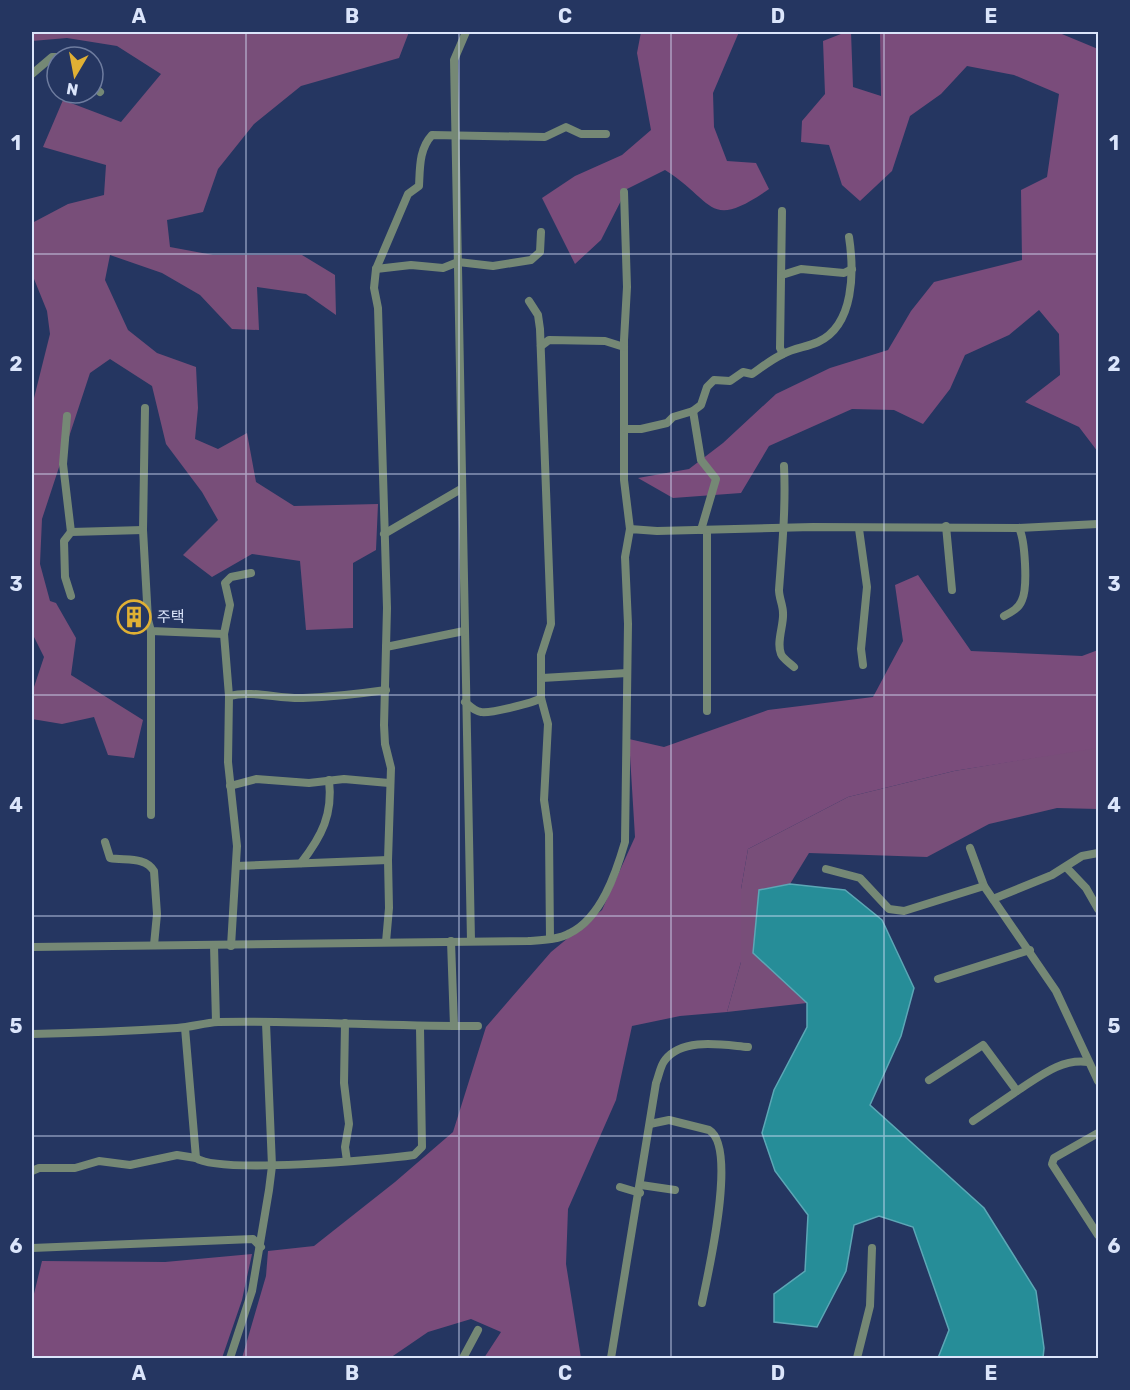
<svg xmlns="http://www.w3.org/2000/svg" width="1130" height="1390" font-family="Rubik,'Noto Sans KR',sans-serif">
  <style>
    .green { fill: #784e79 }
    .forest { fill: #7a4c7b }
    .water { fill: #268d98; stroke: #5ca7b6; stroke-width: 1.5 }
    .lines { fill: none; stroke-linecap: round; stroke-linejoin: round }
    .street { stroke: #758875; stroke-width: 8 }
    .grid { fill: none; stroke: #dbe5fb; stroke-width: 1.5; stroke-opacity: 0.55 }
    .labels { text-anchor: middle; dominant-baseline: central; stroke-width: 5; stroke-linejoin: round; paint-order: stroke }
    .poi-label { font-size: 15px; fill: #dbe5fb; stroke: #253661; text-anchor: start }
    .neatline { fill: none; stroke: #dbe5fb; stroke-width: 2 }
    .grid-label { font-size: 20px; text-anchor: middle; font-weight: bold; fill: #dbe5fb }
  </style>
  <rect width="100%" height="100%" fill="#253661"/>
  <!-- green -->
  <g class="green">
    <polygon points="32,32 409,32 399,58 301,86 254,124 218,169 203,212 167,220 170,247 213,255 302,255 335,275 336,315 306,294 257,287 259,330 232,329 200,295 162,273 110,255 105,280 128,330 157,353 196,367 198,408 195,439 218,449 247,433 256,482 294,506 378,504 376,550 353,563 353,628 306,630 300,561 252,554 212,577 183,555 218,520 202,492 166,444 152,386 110,359 90,373 42,519 40,564 50,601 56,603 76,638 71,675 143,720 134,758 108,755 94,717 62,724 32,719 32,693 44,657 32,633 32,406 50,334 47,311 32,274 32,223 68,204 104,195 106,165 43,147 63,100 121,122 161,74 117,46 67,38 32,41"/>
    <polygon points="1096,747 1098,748 1098,809 1057,808 989,824 927,857 809,853 790,884 759,890 753,953 807,1003 727,1012 741,962 741,889 748,849 848,797 954,771"/>
  </g>
  <!-- forest -->
  <g class="forest">
    <path d="M641 32H739L713 93 714 127 727 161 756 163 769 189C707 232 715 201 665 170L627 189 601 240 575 264 542 198 575 176 622 155 651 130 637 53Z"/>
    <polygon points="846,32 851,32 853,87 881,96 880,32 1057,32 1098,49 1098,452 1079,427 1025,402 1060,375 1059,334 1039,310 1009,335 965,355 950,389 923,424 894,410 852,409 769,446 741,493 673,498 638,478 689,469 723,443 776,394 830,368 888,350 911,311 934,282 1022,260 1021,190 1047,177 1059,94 1014,75 967,66 941,94 910,116 892,171 860,201 842,185 829,145 801,142 802,121 825,94 823,41"/>
    <polygon points="918,575 971,651 1082,656 1098,650 1098,748 954,771 848,797 748,849 741,889 741,962 727,1012 680,1016 632,1026 616,1100 568,1209 566,1264 581,1358 484,1358 501,1332 471,1319 428,1332 390,1358 242,1358 266,1276 268,1251 314,1246 395,1182 453,1132 486,1027 551,952 602,910 635,837 629,739 664,747 768,710 873,697 903,641 895,585"/>
    <polygon points="252,1254 242,1300 222,1358 32,1358 32,1302 42,1261 165,1262"/>
  </g>
  <!-- water -->
  <polygon class="water" points="790,884 845,890 882,920 914,988 901,1036 870,1105 984,1208 1036,1291 1044,1348 1043,1358 938,1358 949,1330 913,1227 879,1216 854,1225 846,1271 817,1327 774,1322 774,1294 805,1271 808,1215 775,1171 762,1133 774,1090 807,1027 807,1003 753,953 759,890"/>
  <g class="lines">
    <!-- street -->
    <g class="street">
      <polyline points="466,32 454,60 471,941"/>
      <polyline points="32,74 52,57 63,57"/>
      <polyline points="93,86 100,92"/>
      <polyline points="624,192 627,287 624,340 624,480 630,529"/>
      <polyline points="782,211 780,348 783,354"/>
      <polyline points="376,269 411,265 443,268 458,262 493,266 531,260 540,252 541,232"/>
      <polyline points="782,275 801,269 844,273 852,269"/>
      <polyline points="529,301 538,315 540,329 551,624 541,655 541,698 548,724 544,800 549,834 550,939"/>
      <polyline points="541,346 549,340 605,341 624,347"/>
      <polyline points="145,408 143,530 148,620 151,631 224,634"/>
      <polyline points="693,411 701,460 716,479 701,530"/>
      <polyline points="67,416 63,464 71,532"/>
      <path d="M625 429H641L667 423 673 417 693 411 701 405 707 387 714 380 730 381 743 372 752 374C762 367 772 359 783 354 794 348 807 347 818 342 855 325 854 270 849 237"/>
      <path d="M784 466C786 507 782 549 779 590 779 598 783 605 783 613 784 625 776 642 781 654 783 659 790 663 794 667"/>
      <polyline points="946,526 952,590"/>
      <polyline points="859,529 867,587 861,649 863,665"/>
      <polyline points="384,534 461,489"/>
      <polyline points="71,596 65,577 64,541 71,532 143,530"/>
      <path d="M1004 616C1012 612 1019 608 1022 600 1028 587 1025 540 1019 528"/>
      <polyline points="386,647 464,631"/>
      <polyline points="542,678 627,673"/>
      <path d="M229 696C253 690 278 699 303 698 331 697 358 694 386 690"/>
      <path d="M465 702C470 706 474 711 481 712 488 714 534 703 541 698"/>
      <polyline points="707,711 707,530"/>
      <polyline points="230,786 256,779 309,783 344,779 389,783"/>
      <polyline points="151,815 151,631"/>
      <path d="M105 842 110 858C125 861 145 856 154 871L157 914 154 945"/>
      <polyline points="970,848 984,886 1056,991 1098,1081"/>
      <path d="M301 863C322 836 333 814 329 780"/>
      <polyline points="236,866 388,860"/>
      <polyline points="1066,867 1086,888 1098,909"/>
      <polyline points="826,869 860,878 889,909 904,911 984,886"/>
      <polyline points="993,899 1052,875 1082,856 1098,853"/>
      <polyline points="451,941 454,1026"/>
      <path d="M386 942 389 908 388 860 391 768 385 744 384 725 387 608 378 308 374 288 376 269 408 194 419 186C420 168 419 149 432 135L545 137 566 127 581 134H606"/>
      <polyline points="214,945 216,1022"/>
      <polyline points="231,946 237,846 228,762 229,696 224,634 230,605 225,583 231,577 251,573"/>
      <path d="M32 947 528 941C542 940 558 940 570 933 601 918 616 873 625 842L628 624 625 557 630 529 657 531 813 527 1019 528 1098 524"/>
      <polyline points="938,979 1030,950"/>
      <polyline points="345,1023 344,1083 349,1124 345,1147 347,1161"/>
      <path d="M185 1028 196 1158C219 1174 379 1160 414 1155L422 1147 420 1028"/>
      <path d="M32 1034C80 1033 129 1031 177 1028 191 1027 204 1023 218 1022 305 1020 391 1027 478 1026"/>
      <path d="M929 1080 983 1045 1017 1091C1039 1077 1061 1058 1088 1062"/>
      <polyline points="973,1121 1017,1091"/>
      <path d="M650 1124 669 1120 709 1130C738 1147 708 1273 702 1303"/>
      <polyline points="1098,1133 1054,1158 1052,1164 1098,1235"/>
      <polyline points="32,1171 39,1168 75,1168 99,1161 130,1165 177,1155 196,1158"/>
      <polyline points="641,1185 675,1190"/>
      <polyline points="620,1187 640,1193"/>
      <polyline points="32,1248 253,1239 261,1247"/>
      <polyline points="230,1358 252,1291 269,1190 272,1166 266,1023"/>
      <polyline points="463,1358 478,1330"/>
      <path d="M611 1358 656 1083C659 1076 660 1066 665 1060 683 1037 723 1045 748 1047"/>
      <polyline points="857,1358 870,1306 872,1248"/>
    </g>
  </g>
  <!-- grid -->
  <path class="grid" d="M246 32V1358M459 32V1358M671 32V1358M884 32V1358M32 254H1098M32 474H1098M32 695H1098M32 916H1098M32 1136H1098"/>
  <!-- icons -->
  <defs>
    <symbol id="building-ring" viewBox="-11 -11 22 22"><circle r="9.5" fill="#253661" stroke="#e0b034" stroke-width="1.5"/><path d="M-4-6H4V6H1V3H-1V6H-4ZM-2.5-4.3h1.7v1.8h-1.7ZM.8-4.3h1.7v1.8H.8ZM-2.5-1h1.7V.8h-1.7ZM.8-1h1.7V.8H.8Z" fill="#e0b034"/></symbol>
  </defs>
  <g fill-rule="evenodd">
    <use href="#building-ring" x="115" y="598" width="38" height="38"/>
  </g>
  <g class="labels">
    <!-- poi labels -->
    <g class="poi-label">
      <text x="157" y="617">주택</text>
    </g>
  </g>
  <!-- border -->
  <rect width="1130" height="1390" fill="none" stroke="#253661" stroke-width="66"/>
  <!-- north arrow -->
  <g transform="translate(75 75) rotate(190)"><circle r="28" fill="#253661" stroke="#6e7c9f" stroke-width="1.5"/>
  <path d="M0-4.5L10 22L0 15L-10 22Z" fill="#e0b034"/>
  <text y="-9" font-size="16" font-weight="bold" text-anchor="middle" fill="#dbe5fb">N</text>
  </g>
  <rect x="33" y="33" width="1064" height="1324" class="neatline"/>
  <g class="grid-label">
    <text x="139" y="23">A</text>
    <text x="352" y="23">B</text>
    <text x="565" y="23">C</text>
    <text x="778" y="23">D</text>
    <text x="991" y="23">E</text>
    <text x="16" y="150">1</text>
    <text x="1114" y="150">1</text>
    <text x="16" y="371">2</text>
    <text x="1114" y="371">2</text>
    <text x="16" y="591">3</text>
    <text x="1114" y="591">3</text>
    <text x="16" y="812">4</text>
    <text x="1114" y="812">4</text>
    <text x="16" y="1033">5</text>
    <text x="1114" y="1033">5</text>
    <text x="16" y="1253">6</text>
    <text x="1114" y="1253">6</text>
    <text x="139" y="1380">A</text>
    <text x="352" y="1380">B</text>
    <text x="565" y="1380">C</text>
    <text x="778" y="1380">D</text>
    <text x="991" y="1380">E</text>
  </g>
</svg>
